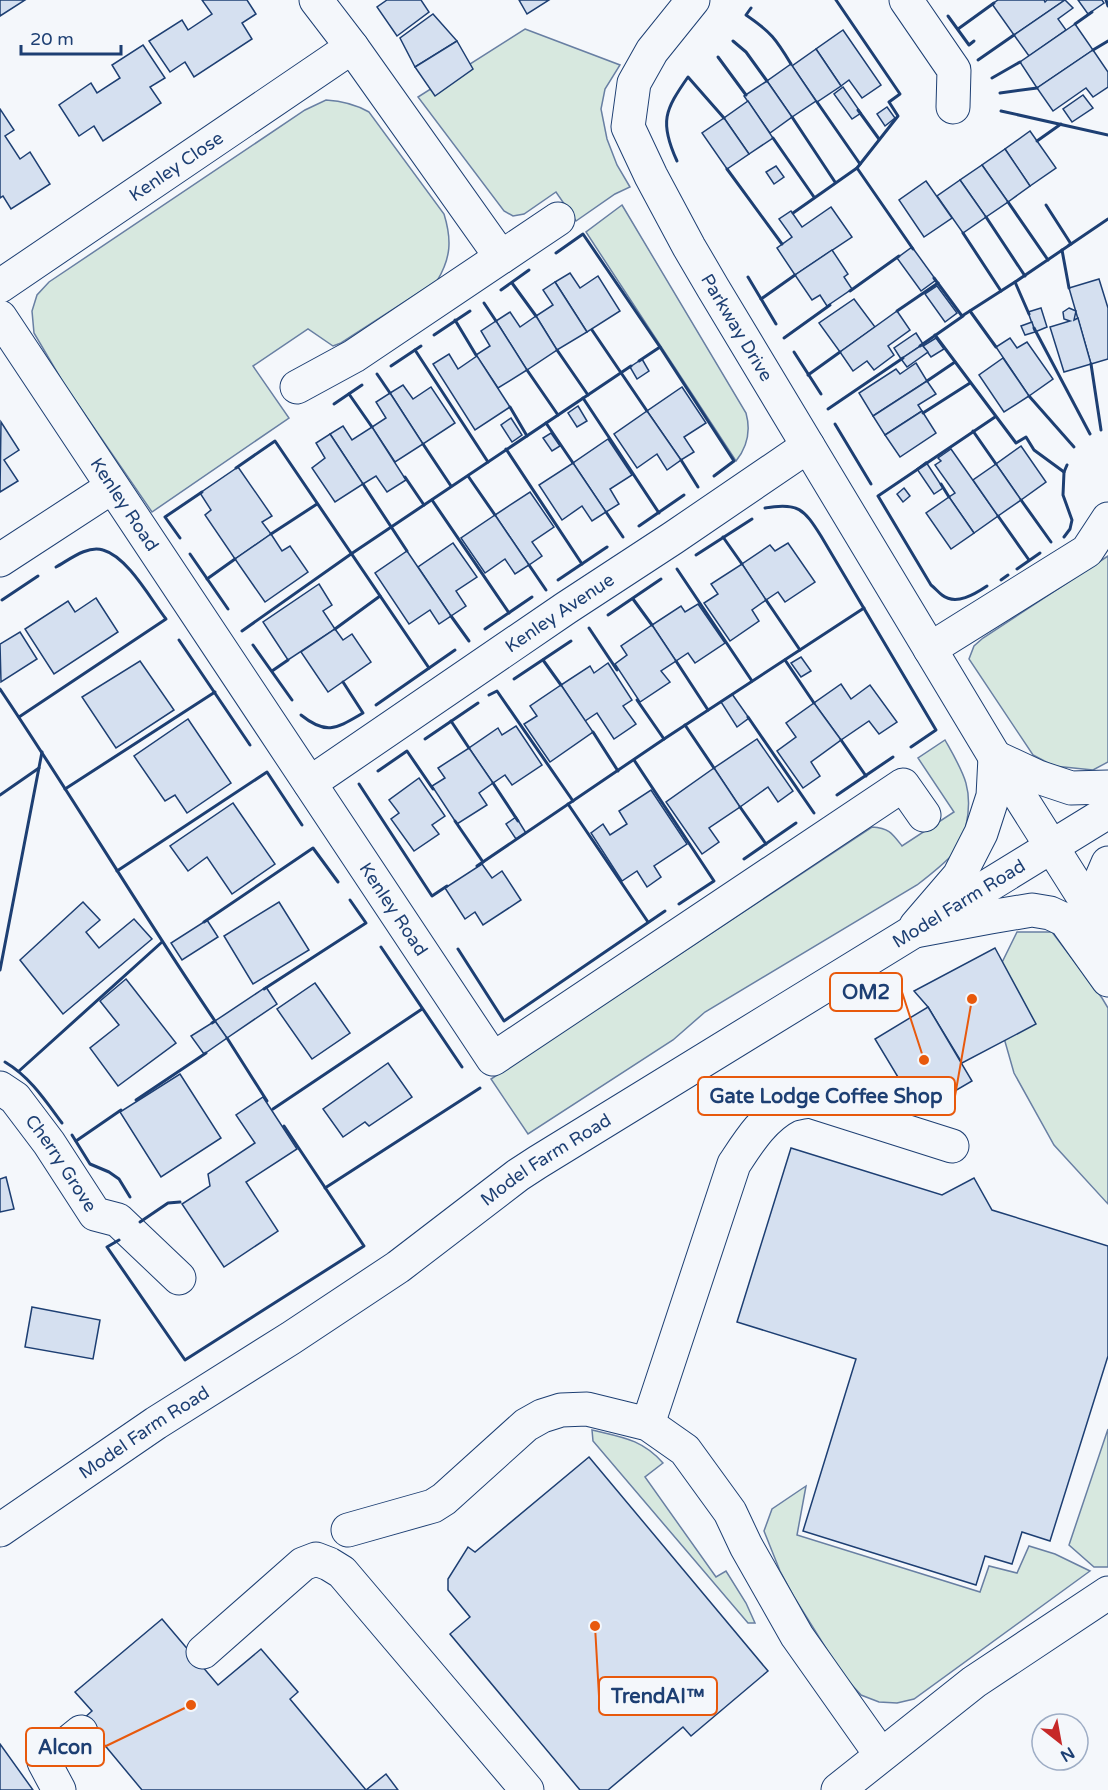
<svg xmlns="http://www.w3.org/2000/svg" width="1108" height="1790" font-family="'Varela Round',sans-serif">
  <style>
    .green { fill: #d7e8df; stroke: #687fa3; stroke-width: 1.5 }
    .building { fill: #d5e0f0; stroke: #1d3f73; stroke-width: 1.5 }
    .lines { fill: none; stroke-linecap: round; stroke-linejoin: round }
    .minor-casing { stroke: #1d3f73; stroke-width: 35 }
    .major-casing { stroke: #1d3f73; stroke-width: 35 }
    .minor { stroke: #f4f7fb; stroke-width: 33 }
    .major { stroke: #f4f7fb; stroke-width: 33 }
    .wall { stroke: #1d3f73; stroke-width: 3 }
    .labels { text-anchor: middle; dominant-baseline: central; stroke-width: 4.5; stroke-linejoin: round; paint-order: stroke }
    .street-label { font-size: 18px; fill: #1d3f73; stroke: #f4f7fb }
    .leader { fill: none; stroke: #e8590c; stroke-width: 2 }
    .callout-dot { fill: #e8590c; stroke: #f4f7fb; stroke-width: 2 }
    .callout { fill: #f4f7fb; stroke: #e8590c; stroke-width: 2 }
    .callout-label { font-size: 20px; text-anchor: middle; font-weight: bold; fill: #1d3f73 }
  </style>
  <rect width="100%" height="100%" fill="#f4f7fb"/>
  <!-- green -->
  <g class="green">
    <polygon points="525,29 620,65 605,89 601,109 607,139 617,165 630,187 615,194 576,221 556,192 524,214 513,216 504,211 418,97"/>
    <path d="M326 100C343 101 355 104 369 112L444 214C452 240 451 258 437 281L341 343 333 346 308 329 253 366 289 418 152 512 64 384 34 333 32 311 37 295 49 282 305 110Z"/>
    <path d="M622 205 746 413C751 431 748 446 736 461L586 232Z"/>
    <polygon points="1108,556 1108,762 1093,770 1054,766 1033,755 969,659 974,646 983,638"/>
    <path d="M945 740C963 772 974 788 966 826 964 835 961 845 955 852 944 864 930 875 917 885L705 1012 673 1040 528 1134 491 1079 872 827C889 828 892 833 902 846L954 812 918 758Z"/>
    <polygon points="1017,932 1052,932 1102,998 1108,1008 1108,1204 1054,1145 1014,1073 1000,1024 985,997"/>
    <polygon points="1108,1429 1108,1567 1094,1567 1069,1545"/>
    <path d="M592 1430C621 1437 642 1439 663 1463L645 1477 716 1577 726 1571 746 1603 755 1623H748L593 1441Z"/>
    <polygon points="806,1486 797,1535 980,1592 989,1566 1017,1573 1029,1546 1055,1554 1090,1571 914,1699 897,1703 879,1702 861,1695 842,1674 794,1597 780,1571 764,1531 772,1509"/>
  </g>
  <!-- building -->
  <g class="building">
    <polygon points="0,0 25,0 0,16"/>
    <polygon points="202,0 247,0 256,14 242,23 252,39 194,77 185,62 170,72 149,41 182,20 188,30 212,14"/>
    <polygon points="387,0 421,0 429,12 397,36 377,7"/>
    <polygon points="519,0 549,0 527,14"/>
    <polygon points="998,0 1044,0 1045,2 1047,0 1065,0 1014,35 992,4"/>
    <polygon points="1065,0 1073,8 1058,19 1066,30 1029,56 1014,35"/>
    <polygon points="1078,0 1102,0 1104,3 1088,14"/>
    <polygon points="433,14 457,41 415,67 400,38"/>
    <polygon points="1075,24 1093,50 1037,88 1020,62"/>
    <polygon points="843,30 881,85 862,98 849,80 841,86 816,49"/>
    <polygon points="457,41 473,69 435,96 415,67"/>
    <polygon points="143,45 165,78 150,87 161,103 103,141 94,126 79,136 59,105 91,83 97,93 120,78 112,65"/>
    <polygon points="816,49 841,86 817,102 792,66"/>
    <polygon points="1093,50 1108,72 1108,87 1093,97 1086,88 1053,111 1037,88"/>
    <polygon points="791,64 816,101 792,117 767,81"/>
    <polygon points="767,81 792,117 770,133 744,96"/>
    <polygon points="843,87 861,113 852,119 834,94"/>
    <polygon points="1083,95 1093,108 1072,122 1063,109"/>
    <polygon points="748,101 773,138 749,154 724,118"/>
    <polygon points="887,107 895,118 885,126 877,114"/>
    <polygon points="0,109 14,130 5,136 20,159 30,152 50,184 11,209 3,196 0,198"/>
    <polygon points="724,118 749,154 727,169 702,133"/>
    <polygon points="1030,131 1056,168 1030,186 1005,149"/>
    <polygon points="1005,149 1030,186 1008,202 982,165"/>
    <polygon points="982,165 1008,202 986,217 960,180"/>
    <polygon points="776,166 784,177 774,184 766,172"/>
    <polygon points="960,180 986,217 963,233 937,196"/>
    <polygon points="926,181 952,218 924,237 899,200"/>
    <polygon points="831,207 852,237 795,275 777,248 792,237 779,219 791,211 802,227"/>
    <polygon points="912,247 936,280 921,291 897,258"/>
    <polygon points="832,250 848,274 844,277 852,289 827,306 820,295 812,300 795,275"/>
    <polygon points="570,273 580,288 598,276 620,311 587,332 555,282"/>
    <polygon points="1099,279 1108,308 1108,359 1091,364 1069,288"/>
    <polygon points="555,282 587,332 557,350 536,316 553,305 543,290"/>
    <polygon points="937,286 957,313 945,322 925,294"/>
    <polygon points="854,299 875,327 840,352 819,323"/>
    <polygon points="1041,308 1047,327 1035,332 1028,312"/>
    <polygon points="1069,308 1076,311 1074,320 1078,318 1091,364 1064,372 1050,327 1070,321 1064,319 1063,312"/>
    <polygon points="897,311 910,330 888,346 894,355 874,370 867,361 853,371 840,352"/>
    <polygon points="510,312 520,327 536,316 557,350 527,370 496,321"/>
    <polygon points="496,321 527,370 498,388 476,355 490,346 481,331"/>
    <polygon points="1032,322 1035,332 1025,335 1021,326"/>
    <polygon points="916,333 923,344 901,359 894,348"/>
    <polygon points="936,338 944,349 931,357 923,346"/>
    <polygon points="1010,338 1017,348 1027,342 1053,379 1029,396 996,347"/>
    <polygon points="922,345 928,352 907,367 901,359"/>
    <polygon points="449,354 458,369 477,356 510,407 475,430 433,364"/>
    <polygon points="1003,358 1029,396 1004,412 979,375"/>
    <polygon points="642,359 649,371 637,379 630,367"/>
    <polygon points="916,363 927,381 873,416 859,393 896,369 900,374"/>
    <polygon points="927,381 936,394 918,405 922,411 885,435 873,416"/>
    <polygon points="403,385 413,399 431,387 455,423 423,444 390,393"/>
    <polygon points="682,387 706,423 684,437 694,452 681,460 647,411"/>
    <polygon points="390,393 423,444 395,462 372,427 386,418 376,402"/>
    <polygon points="578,406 587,421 577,427 568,413"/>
    <polygon points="647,411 681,460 667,470 657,454 637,468 614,434"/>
    <polygon points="922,411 936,433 900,457 885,435"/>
    <polygon points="511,418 522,435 512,442 501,425"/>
    <polygon points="1,422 19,450 4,460 18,481 0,492"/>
    <polygon points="343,426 352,440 372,427 406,480 387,492 376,476 363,484 330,434"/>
    <polygon points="551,433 560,446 552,451 543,438"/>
    <polygon points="330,434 363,484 335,502 312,468 325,458 316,443"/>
    <polygon points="608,439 632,475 610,489 619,504 606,512 573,463"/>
    <polygon points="1021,446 1046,482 1021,500 996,464"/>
    <polygon points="951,449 998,516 974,533 949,497 955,493 935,465 941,461 938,458"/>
    <polygon points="926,462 943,488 934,494 917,469"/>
    <polygon points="573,463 606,512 592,521 582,506 562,520 539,485"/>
    <polygon points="996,464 1021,500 998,516 973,480"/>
    <polygon points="238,467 272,516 262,522 271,534 235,559 205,515 211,510 200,493"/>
    <polygon points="904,488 910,496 903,502 897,494"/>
    <polygon points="530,492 554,527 532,542 542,556 529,565 495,515"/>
    <polygon points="949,497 974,533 951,549 926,513"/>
    <polygon points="495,515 529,565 515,574 505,559 485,573 461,538"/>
    <polygon points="271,534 282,551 290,546 308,572 265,602 235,559"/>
    <polygon points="453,543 477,577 456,591 466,606 451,616 418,567"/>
    <polygon points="788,543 815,582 785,602 778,592 766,600 742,564 770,545 775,551"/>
    <polygon points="407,551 451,616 439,624 430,610 409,624 375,573"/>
    <polygon points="742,564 766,600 752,610 759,621 730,641 704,603 718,594 711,584"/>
    <polygon points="319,584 332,605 323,611 335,629 288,660 263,622"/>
    <polygon points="96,598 118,632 54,674 25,629 68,601 75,612"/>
    <polygon points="698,604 725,643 695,663 688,653 676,661 652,625 681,606 685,612"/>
    <polygon points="652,625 676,661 661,671 670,682 640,702 615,664 627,655 621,646"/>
    <polygon points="335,629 343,640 352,634 371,662 328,692 301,652"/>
    <polygon points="20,632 37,659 1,682 0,644"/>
    <polygon points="801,657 811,671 801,677 791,663"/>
    <polygon points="140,661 174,710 116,748 82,697"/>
    <polygon points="608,663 632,700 623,706 636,724 614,739 597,713 585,721 561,685 590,666 594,673"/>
    <polygon points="841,684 851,699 870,685 897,722 879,734 869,721 841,740 814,703"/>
    <polygon points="561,685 593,732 550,762 524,724 537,716 530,706"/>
    <polygon points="732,694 749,718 737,727 721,702"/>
    <polygon points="814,703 841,740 811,762 820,776 803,788 777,751 796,737 786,723"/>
    <polygon points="188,719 231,783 187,813 175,795 165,801 134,756"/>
    <polygon points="516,726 542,765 512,785 505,775 493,783 469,748 498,728 502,735"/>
    <polygon points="757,739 793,791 778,802 768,787 740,807 714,768"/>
    <polygon points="469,748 493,783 479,793 487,805 457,824 432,786 445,778 438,768"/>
    <polygon points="714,768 740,807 709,828 719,842 702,854 666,802"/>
    <polygon points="419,778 445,816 432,825 439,834 414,851 391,819 399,813 389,800"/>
    <polygon points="651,790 687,844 654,866 661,877 647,887 637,871 622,881 591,833 603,824 610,835 627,824 619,811"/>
    <polygon points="233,803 275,864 232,894 207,857 188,871 170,846"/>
    <polygon points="516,817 526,833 516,839 506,824"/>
    <polygon points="482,864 492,878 502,871 521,900 483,925 475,912 465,919 445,888"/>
    <polygon points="83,902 100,920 86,932 99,948 134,919 152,939 63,1014 20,960"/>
    <polygon points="279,902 309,950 253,984 224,936"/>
    <polygon points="207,920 218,937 182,960 171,943"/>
    <polygon points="995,948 1036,1024 962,1063 928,1007 914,991"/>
    <polygon points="126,979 176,1043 118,1086 90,1048 119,1025 100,1001"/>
    <polygon points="315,983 350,1033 312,1059 277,1009"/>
    <polygon points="266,987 277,1004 227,1038 215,1021"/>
    <polygon points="928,1007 972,1081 919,1112 875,1039"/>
    <polygon points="215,1021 227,1038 204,1054 191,1036"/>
    <polygon points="388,1063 412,1097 369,1126 365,1122 343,1137 323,1109"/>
    <polygon points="180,1074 221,1138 161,1177 120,1112"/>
    <polygon points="263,1097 297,1149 246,1182 278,1231 224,1267 182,1204 210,1186 208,1174 255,1143 236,1115"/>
    <polygon points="791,1148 942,1195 974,1178 992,1210 1108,1246 1108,1356 1050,1541 1022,1532 1012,1564 985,1556 976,1585 803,1531 856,1359 737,1322"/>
    <polygon points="6,1177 14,1209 0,1212 0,1179"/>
    <polygon points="32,1307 100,1320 93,1359 25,1347"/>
    <polygon points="589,1457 768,1671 691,1736 683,1727 608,1790 580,1790 450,1634 470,1617 448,1590 448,1579 468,1547 475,1552"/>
    <polygon points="162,1619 218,1685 261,1649 298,1692 290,1699 366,1790 386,1774 398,1790 142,1790 83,1719 92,1711 75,1692"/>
    <polygon points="0,1744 33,1790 0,1790"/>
  </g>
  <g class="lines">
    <defs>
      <g id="minor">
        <path id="s1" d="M693 0 652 51 634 83 628 127 651 176 689 247 713 288 995 757 1108 936"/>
        <polyline points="906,0 954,70 953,107"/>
        <polyline points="352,47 501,257"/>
        <path id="s2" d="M0 286 352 47 316 0"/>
        <path id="s3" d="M0 317 493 1059 903 785 924 815"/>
        <polyline points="297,387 354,356 558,219"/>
        <polyline points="0,560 112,487"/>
        <polyline points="930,649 1087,551 1108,519"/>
        <path id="s4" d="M310 783 566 608 673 538 808 446"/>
        <polyline points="1095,915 1099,884 1108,863"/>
        <polyline points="916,926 959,876 981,833 993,796 995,757 1038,777 1071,788 1108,787"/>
        <polyline points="915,931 990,917 1032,910 1050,913 1065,920 1108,980"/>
        <path id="s5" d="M0 1088 15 1098 49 1143 95 1214 118 1220 179 1278"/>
        <path d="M648 1424 734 1164C748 1143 763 1118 787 1106 794 1103 803 1102 810 1101L952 1146"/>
        <polyline points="348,1530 433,1506 444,1499 526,1425 542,1416 561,1410 587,1409 648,1424 685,1450 730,1512 746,1546 797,1636 881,1755"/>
        <polyline points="203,1652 303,1564 316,1559 329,1564 342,1572 527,1790"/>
        <polyline points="59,1790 44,1762 81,1732"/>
        <polyline points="838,1790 974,1682 1108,1593"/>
      </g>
      <g id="major">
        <path id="s6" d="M0 1530 156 1423 291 1338 398 1267 518 1175 538 1162 1108 812"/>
      </g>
    </defs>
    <!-- minor casing -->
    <use href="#minor" class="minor-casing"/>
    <!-- major casing -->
    <use href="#major" class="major-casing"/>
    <!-- minor -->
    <use href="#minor" class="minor"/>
    <!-- major -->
    <use href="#major" class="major"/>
    <!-- wall -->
    <g class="wall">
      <polyline points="836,0 900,94 889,102 898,116 857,168"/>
      <polyline points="1106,0 1108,6"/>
      <path d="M751 8 746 15C771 32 776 39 791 64"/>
      <polyline points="948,16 969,45 974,41"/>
      <polyline points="1075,24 1092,12"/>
      <polyline points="958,29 994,3"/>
      <polyline points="733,41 746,52 767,81"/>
      <polyline points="1093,50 1108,41"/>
      <polyline points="718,57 746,95"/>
      <polyline points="978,60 1014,35"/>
      <polyline points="992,78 1020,62"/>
      <polyline points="1000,93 1037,88"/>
      <polyline points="817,102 860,164"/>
      <polyline points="858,110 879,139"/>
      <polyline points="1001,111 1108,135"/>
      <polyline points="792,117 835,182"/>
      <polyline points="773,138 814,197"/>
      <polyline points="1037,141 1061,124"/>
      <path d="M677 161C659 122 665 110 688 77L724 118"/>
      <polyline points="727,169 782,244"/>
      <polyline points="1008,202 1048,260"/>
      <polyline points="1046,205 1071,244 1069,245"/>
      <polyline points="793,213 857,168 913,249"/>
      <polyline points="986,217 1025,276"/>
      <polyline points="963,233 1001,291"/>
      <polyline points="1062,250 1069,288"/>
      <polyline points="556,253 583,234 660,347"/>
      <polyline points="748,277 776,324"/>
      <polyline points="934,278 962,316 1015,282 1108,219"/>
      <polyline points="1015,282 1029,314"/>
      <polyline points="512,283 536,316"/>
      <polyline points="501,290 529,270"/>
      <polyline points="850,291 899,256"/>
      <polyline points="761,299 795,275"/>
      <polyline points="484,303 496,321"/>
      <polyline points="897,311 938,283"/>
      <polyline points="970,311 996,347"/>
      <polyline points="455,320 476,355"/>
      <polyline points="1034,328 1090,434"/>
      <polyline points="592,330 647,411"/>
      <polyline points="434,335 470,311"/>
      <polyline points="935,335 1016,443 1026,437 1034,450 1064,472"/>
      <polyline points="784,338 830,305"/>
      <polyline points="920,346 963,316"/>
      <polyline points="415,350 488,462"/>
      <polyline points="557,350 588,395"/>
      <polyline points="794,352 821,394"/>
      <polyline points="639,361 660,347 734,461 714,476"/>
      <polyline points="1091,364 1101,430"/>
      <polyline points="391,366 421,346"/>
      <polyline points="527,370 558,415"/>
      <polyline points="377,374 390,393"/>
      <polyline points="808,375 840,352"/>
      <polyline points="927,381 955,362"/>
      <polyline points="349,394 372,427"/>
      <polyline points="1029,396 1074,447"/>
      <polyline points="583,398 659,513"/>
      <polyline points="334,404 362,385"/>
      <polyline points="510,407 527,436"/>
      <polyline points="828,409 903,358"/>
      <polyline points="923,413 970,383"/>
      <polyline points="546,423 573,463"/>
      <polyline points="835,424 871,484"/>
      <polyline points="973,431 996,464"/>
      <polyline points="423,444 451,486"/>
      <polyline points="506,449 582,564"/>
      <polyline points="681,460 698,487"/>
      <polyline points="236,468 275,441 429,668"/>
      <polyline points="468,476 495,515"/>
      <polyline points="405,477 424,505"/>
      <polyline points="363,484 407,551"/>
      <polyline points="941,484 949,497"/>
      <polyline points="432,500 509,613"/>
      <polyline points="1021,500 1051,542"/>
      <path d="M765 508C798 502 804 509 821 536L936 730 911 747"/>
      <polyline points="606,512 623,537"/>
      <polyline points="998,516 1029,560"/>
      <polyline points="639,526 684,495"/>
      <polyline points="271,534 317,504"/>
      <polyline points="723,537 742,564"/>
      <polyline points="1064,537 1070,529 1072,520 1063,495 1064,472 1067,465"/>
      <polyline points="180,538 165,517 202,492"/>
      <polyline points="190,554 228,609"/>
      <polyline points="696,555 752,519"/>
      <polyline points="529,565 546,590"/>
      <polyline points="677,569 752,681"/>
      <polyline points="1017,569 1040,553"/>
      <polyline points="207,579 235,559"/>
      <polyline points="558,580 607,547"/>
      <polyline points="1001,580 1008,575"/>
      <path d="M987 586C975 594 956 606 942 595 938 592 935 588 931 585L878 496 995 417"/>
      <polyline points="633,599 652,625"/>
      <polyline points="2,600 38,576"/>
      <polyline points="766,600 800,650"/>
      <polyline points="608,615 661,579"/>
      <polyline points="451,616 469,641"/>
      <polyline points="589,628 617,670"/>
      <polyline points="335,629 380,596"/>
      <polyline points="485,629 532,597"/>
      <polyline points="242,631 351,554 631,366"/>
      <polyline points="179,640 250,745"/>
      <polyline points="253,645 292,700"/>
      <polyline points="543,660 561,685"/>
      <polyline points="785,660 814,703"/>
      <polyline points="676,661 708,710"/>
      <polyline points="272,671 288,660"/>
      <polyline points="514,679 571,641"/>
      <path d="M0 689C74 799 141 912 215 1021L212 1023"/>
      <polyline points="489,695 497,691 573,801"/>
      <polyline points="637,700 664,739"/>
      <polyline points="376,705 455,650"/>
      <path d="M301 715C327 736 337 728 363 713L343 682"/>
      <path d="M19 717 166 619C151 600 128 557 103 550 87 545 69 560 56 567"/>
      <polyline points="748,717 814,813"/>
      <polyline points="451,721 469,748"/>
      <polyline points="685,725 714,768"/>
      <polyline points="593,732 618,771"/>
      <polyline points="425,739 478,703"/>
      <polyline points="841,740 866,776"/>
      <polyline points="634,760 714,881 679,904"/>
      <polyline points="378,771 407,751 433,789"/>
      <polyline points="493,783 518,821"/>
      <polyline points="359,784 432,896 447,886"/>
      <polyline points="65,789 215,692"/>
      <polyline points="0,795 39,768"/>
      <polyline points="837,795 893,757"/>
      <polyline points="568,804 648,922"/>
      <polyline points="740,807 766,844"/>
      <polyline points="455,821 483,862"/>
      <polyline points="744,859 796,823"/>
      <polyline points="477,866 664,739 864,608"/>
      <polyline points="117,871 267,772 302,825"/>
      <polyline points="204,922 313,848 338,882"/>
      <polyline points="381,947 462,1067"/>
      <polyline points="458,949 504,1021 665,911"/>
      <polyline points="0,970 42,752"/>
      <polyline points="264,989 366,923 350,900"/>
      <polyline points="227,1038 267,1101"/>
      <path d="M5 1062C30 1077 45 1100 62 1123"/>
      <polyline points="19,1071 162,942"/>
      <polyline points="136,1100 206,1053"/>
      <polyline points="273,1109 422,1009"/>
      <polyline points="72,1135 90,1164 109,1172 119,1179 130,1197"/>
      <polyline points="76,1141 121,1110"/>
      <polyline points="325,1188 480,1088"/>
      <polyline points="140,1222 168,1203 180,1202"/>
      <polyline points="119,1240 107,1247 185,1360 364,1246 284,1126"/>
    </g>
  </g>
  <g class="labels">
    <!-- street labels -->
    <g class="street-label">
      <text stroke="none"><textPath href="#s2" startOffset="213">Kenley Close</textPath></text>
      <text stroke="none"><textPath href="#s1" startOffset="375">Parkway Drive</textPath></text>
      <text stroke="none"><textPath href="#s3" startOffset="225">Kenley Road</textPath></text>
      <text stroke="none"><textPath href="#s4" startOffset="302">Kenley Avenue</textPath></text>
      <text stroke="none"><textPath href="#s6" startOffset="1146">Model Farm Road</textPath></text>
      <text stroke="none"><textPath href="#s3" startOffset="711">Kenley Road</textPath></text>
      <text stroke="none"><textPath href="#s6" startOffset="660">Model Farm Road</textPath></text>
      <text stroke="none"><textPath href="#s5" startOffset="98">Cherry Grove</textPath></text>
      <text stroke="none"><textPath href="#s6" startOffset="174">Model Farm Road</textPath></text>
    </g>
  </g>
  <!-- callouts -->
  <path class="leader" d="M924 1060L902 992M972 999L955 1096M595 1626L599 1696M191 1705L104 1747"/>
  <g class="callout-dot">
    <circle cx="924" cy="1060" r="6"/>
    <circle cx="972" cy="999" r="6"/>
    <circle cx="595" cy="1626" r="6"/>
    <circle cx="191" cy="1705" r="6"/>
  </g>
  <g class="callout">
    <rect x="830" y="973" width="72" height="38" rx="6"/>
    <rect x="698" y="1077" width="257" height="38" rx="6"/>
    <rect x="599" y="1677" width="118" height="38" rx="6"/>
    <rect x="26" y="1728" width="78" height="38" rx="6"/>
  </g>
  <g class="callout-label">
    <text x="866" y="999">OM2</text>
    <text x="826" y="1103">Gate Lodge Coffee Shop</text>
    <text x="658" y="1703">TrendAI™</text>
    <text x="65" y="1754">Alcon</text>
  </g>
  <!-- north arrow -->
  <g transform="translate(1060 1742) rotate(149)"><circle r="28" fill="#f4f7fb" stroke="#9eadc5" stroke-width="1.5"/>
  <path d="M0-4.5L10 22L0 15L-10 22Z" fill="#c62828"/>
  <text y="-9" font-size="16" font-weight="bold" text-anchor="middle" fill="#1d3f73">N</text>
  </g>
  <!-- scale -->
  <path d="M21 45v9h100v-9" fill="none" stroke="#1d3f73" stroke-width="3"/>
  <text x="30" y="45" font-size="18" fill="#1d3f73" stroke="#f4f7fb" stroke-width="4.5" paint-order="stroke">20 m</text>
</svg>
